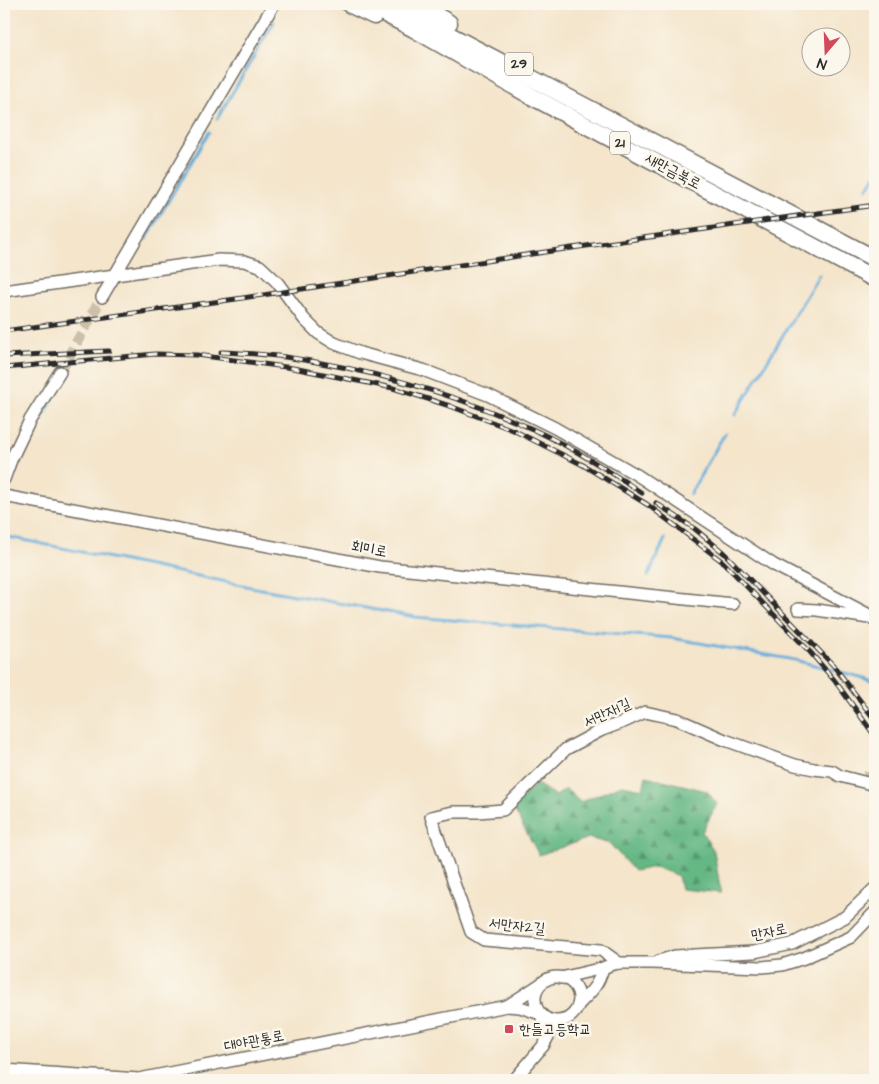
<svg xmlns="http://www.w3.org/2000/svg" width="879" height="1084" font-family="'Architects Daughter','Poor Story',sans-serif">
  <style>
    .forest { fill: url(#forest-firs); stroke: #487158 }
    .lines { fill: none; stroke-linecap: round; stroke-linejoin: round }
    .stream { stroke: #65addc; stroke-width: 3 }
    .minor-tunnel { stroke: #ccc0ab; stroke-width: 11; stroke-dasharray: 11 5.5; stroke-linecap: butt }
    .minor-casing { stroke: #716c63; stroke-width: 14 }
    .highway-casing { stroke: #716c63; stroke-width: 19 }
    .minor { stroke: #fff; stroke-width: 11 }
    .highway { stroke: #fff; stroke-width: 16 }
    .rail-casing { stroke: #2b2b2b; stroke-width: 5 }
    .rail { stroke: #fbf7ec; stroke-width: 3; stroke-dasharray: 9; stroke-linecap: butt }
    .poi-dot { fill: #d1495b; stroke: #fbf7ec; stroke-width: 2 }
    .labels { text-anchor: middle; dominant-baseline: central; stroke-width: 5; stroke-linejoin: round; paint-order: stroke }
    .shield { fill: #fbf7ec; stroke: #696865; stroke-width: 1 }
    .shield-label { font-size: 14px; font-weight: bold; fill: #2b2b2b }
    .street-label { font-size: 15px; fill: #2b2b2b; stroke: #fbf7ec }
    .poi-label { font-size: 15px; fill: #2b2b2b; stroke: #fbf7ec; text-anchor: start }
  </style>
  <defs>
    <pattern id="forest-firs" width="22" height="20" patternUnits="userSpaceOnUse" patternTransform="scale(1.25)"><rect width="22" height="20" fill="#65b784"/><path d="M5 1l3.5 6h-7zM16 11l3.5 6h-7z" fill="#53956c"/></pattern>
  </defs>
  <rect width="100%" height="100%" fill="#fbf7ec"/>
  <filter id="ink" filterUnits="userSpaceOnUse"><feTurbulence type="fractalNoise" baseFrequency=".02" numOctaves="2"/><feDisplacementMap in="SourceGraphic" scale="10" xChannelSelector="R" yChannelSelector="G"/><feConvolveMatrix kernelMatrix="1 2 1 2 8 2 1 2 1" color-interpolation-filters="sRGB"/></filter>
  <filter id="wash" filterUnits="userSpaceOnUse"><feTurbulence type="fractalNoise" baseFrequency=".0096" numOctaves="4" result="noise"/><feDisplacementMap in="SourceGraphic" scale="20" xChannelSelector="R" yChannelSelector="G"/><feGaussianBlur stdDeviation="1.12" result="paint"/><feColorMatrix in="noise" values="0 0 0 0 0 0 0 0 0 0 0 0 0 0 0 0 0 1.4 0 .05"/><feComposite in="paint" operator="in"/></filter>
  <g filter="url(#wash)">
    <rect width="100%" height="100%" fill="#f4e5cb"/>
    <!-- forest -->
    <polygon class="forest" points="646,776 707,791 717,804 702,832 714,851 721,893 681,889 678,876 655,867 634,871 610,844 589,838 539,855 512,806 537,784 556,796 566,789 580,802 622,785 643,789"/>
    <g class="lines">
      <!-- stream -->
      <g class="stream">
        <polyline points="217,119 274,22"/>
        <polyline points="867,189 875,176"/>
        <polyline points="146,239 209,132"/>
        <polyline points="735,415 819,275"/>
        <polyline points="11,478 20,459 61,384"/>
        <polyline points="690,494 725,433"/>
        <polyline points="4,536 256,588 415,617 672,638 795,660 860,677 875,682"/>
        <polyline points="648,576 665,539"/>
      </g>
    </g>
  </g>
  <g filter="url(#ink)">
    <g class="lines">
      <!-- minor-tunnel -->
      <g class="minor-tunnel">
        <polyline points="60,372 102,297"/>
        <polyline points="863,777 875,778"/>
      </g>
      <defs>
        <g id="minor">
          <polyline points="4,291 219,260 244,261 260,266 277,282 304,319 318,333 334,343 360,353 423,370 488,395 555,428 637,475 774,565 875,618"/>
          <polyline points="102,297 274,4"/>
          <polyline points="4,479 11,460 30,420 60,372"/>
          <polyline points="4,496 380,567 733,604"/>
          <polyline points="798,609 817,610 869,618"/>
          <polyline points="659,961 675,956 754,952 792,944 845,917 875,888"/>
          <polyline points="619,963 601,950 484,940 471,932 431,817 453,812 478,812 503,810 566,749 602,730 626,721 645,712 677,719 725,740 795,765 814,769 832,771 840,776 875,785"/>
          <circle cx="557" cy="999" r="22"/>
          <polyline points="561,978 603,968 610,965 619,963 652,963 762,967 782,965 804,958 851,937 875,912"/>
          <polyline points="539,985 507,1006 520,1007 541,1014 544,1026 545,1042 550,1033 561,1021"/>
          <path d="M578 1005C591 992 598 986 603 968"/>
          <polyline points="4,1070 139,1079 507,1006"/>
          <polyline points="514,1080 543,1046 545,1042"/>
        </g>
        <g id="highway">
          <polyline points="349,4 374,16"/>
          <polyline points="366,4 414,29 531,96 875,279"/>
          <polyline points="417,4 449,23"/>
          <polyline points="402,10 875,259"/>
        </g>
      </defs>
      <!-- minor casing -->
      <use href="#minor" class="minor-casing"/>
      <!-- highway casing -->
      <use href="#highway" class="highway-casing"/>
      <!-- minor -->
      <use href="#minor" class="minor"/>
      <!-- highway -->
      <use href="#highway" class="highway"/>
      <defs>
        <g id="rail">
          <polyline points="4,331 236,299 565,249 875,205"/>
          <path d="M221 352C242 353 264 354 285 357 364 368 448 392 521 424 563 442 604 467 642 493"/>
          <polyline points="4,356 109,351"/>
          <polyline points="4,368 155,354 197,355 293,368 393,388 450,406 513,430 583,465 648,505 723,562 810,652 835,681 875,736"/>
          <polyline points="656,503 695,529 724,553 833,665 875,720"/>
        </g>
      </defs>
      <!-- rail casing -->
      <use href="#rail" class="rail-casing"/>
      <!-- rail -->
      <use href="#rail" class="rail"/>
    </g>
  </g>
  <!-- markers -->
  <rect class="poi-dot" x="504" y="1024" width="10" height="10" rx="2.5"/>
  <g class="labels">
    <!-- shield labels -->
    <g class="shield">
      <rect x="505" y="52.5" width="28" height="23" rx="4"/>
      <rect x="610" y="131.5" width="20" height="23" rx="4"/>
    </g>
    <g class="shield-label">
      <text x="519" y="64">29</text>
      <text x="620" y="143">21</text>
    </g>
    <!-- street labels -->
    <g class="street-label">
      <text transform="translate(673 171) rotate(28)">새만금북로</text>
      <text transform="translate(369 549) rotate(10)">회미로</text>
      <text transform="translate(607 713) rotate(-25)">서만자1길</text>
      <text transform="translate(517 926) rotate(6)">서만자2길</text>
      <text transform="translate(769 932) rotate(-12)">만자로</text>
      <text transform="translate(254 1041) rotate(-11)">대야관통로</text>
    </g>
    <!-- poi labels -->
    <g class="poi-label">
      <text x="519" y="1029">한들고등학교</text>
    </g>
  </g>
  <!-- margin -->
  <rect width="879" height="1084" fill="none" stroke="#fbf7ec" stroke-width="20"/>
  <!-- north arrow -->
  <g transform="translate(826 52) rotate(199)"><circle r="24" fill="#fbf7ec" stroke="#a8a59f"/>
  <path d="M0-4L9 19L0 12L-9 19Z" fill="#d1495b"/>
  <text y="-8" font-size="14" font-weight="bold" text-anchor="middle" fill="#2b2b2b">N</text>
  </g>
</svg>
